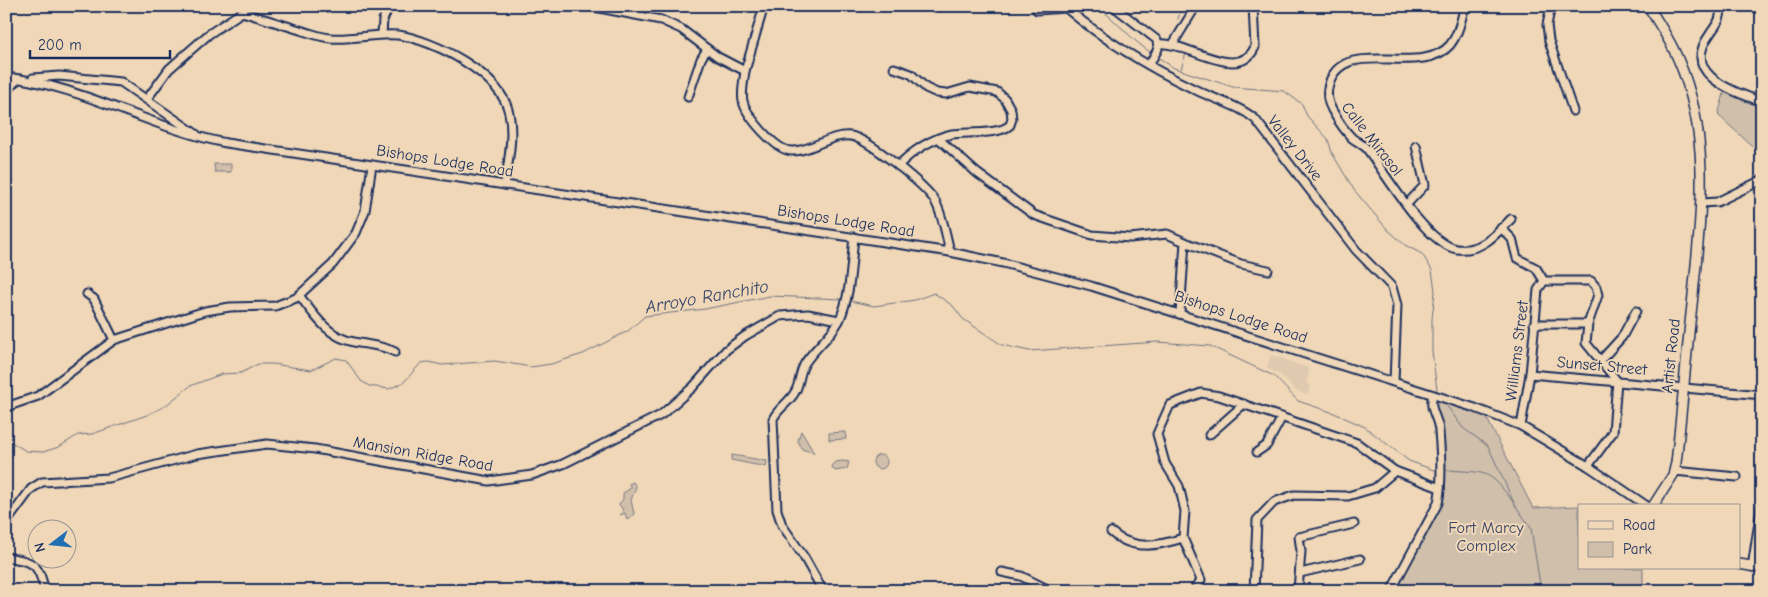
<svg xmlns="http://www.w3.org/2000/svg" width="1768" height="597" font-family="'Comic Neue',sans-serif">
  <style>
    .built { fill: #dfcab0 }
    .green { fill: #d0bfaa; stroke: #767784 }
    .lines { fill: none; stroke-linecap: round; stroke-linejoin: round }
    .stream { stroke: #6e7281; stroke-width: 1 }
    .minor-casing { stroke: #1b2f5e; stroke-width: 11 }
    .major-casing { stroke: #1b2f5e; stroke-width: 12 }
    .minor { stroke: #efd7b7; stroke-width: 7 }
    .major { stroke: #efd7b7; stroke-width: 9 }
    .labels { text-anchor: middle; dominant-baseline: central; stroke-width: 4; stroke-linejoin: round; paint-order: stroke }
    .street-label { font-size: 16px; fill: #1b2f5e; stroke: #efd7b7 }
    .park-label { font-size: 16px; fill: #364569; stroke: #efd7b7 }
    .water-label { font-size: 18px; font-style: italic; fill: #37456a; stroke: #efd7b7 }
  </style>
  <rect width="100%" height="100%" fill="#efd7b7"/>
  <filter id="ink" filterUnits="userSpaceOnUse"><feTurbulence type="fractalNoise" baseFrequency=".02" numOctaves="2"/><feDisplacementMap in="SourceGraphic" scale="10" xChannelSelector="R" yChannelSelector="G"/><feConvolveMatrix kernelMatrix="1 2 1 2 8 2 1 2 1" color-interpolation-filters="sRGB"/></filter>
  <g filter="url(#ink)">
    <!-- built -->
    <polygon class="built" points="1271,355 1308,368 1309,372 1306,384 1311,385 1307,395 1295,390 1281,375 1267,368"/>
    <!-- green -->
    <g class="green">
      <polygon points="1725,90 1762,104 1762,155 1718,115"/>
      <polygon points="214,164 231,164 231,172 215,172"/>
      <polygon points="1440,399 1484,413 1533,508 1579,506 1579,568 1643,568 1643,591 1392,591 1442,501 1443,427 1434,404"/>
      <polygon points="801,431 814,453 802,449 798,441"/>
      <polygon points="845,432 846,439 829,440 829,433"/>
      <polygon points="732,455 767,461 766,467 731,460"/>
      <circle cx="880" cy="462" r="7"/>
      <polygon points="843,461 849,462 847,469 835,471 831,466 835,462"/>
      <polygon points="633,482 636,487 631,500 634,514 627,520 625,513 620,515 623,510 619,504 623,499 623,493 631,488 629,484"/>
    </g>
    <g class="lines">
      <!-- stream -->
      <g class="stream">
        <path d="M1097 6C1117 21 1132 41 1153 54"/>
        <polyline points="1178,19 1180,11 1186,6"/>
        <polyline points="1156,56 1174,68 1233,87 1284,91 1302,104 1307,116 1328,139 1332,153 1354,190 1387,229 1405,245 1422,254 1432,270 1435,291 1432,319 1432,351 1437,390"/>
        <polyline points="1181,69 1186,53"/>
        <polyline points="850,301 874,306 915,300 934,293 953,306 963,319 1002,345 1029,351 1158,342 1210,346 1274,376 1298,401 1334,413 1365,427 1409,461 1434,470"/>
        <polyline points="1447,406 1463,428 1488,446 1515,505 1531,528 1541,591"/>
        <polyline points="6,439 26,451 43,452 59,447 78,435 92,434 147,415 165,406 190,386 222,374 241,373 258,364 273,364 311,370 336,358 346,360 361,381 369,386 389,389 404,382 421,363 429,362 442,365 495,361 531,367 551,364 583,354 628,331 645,316 705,309 770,296 842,299"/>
        <path d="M1447 470C1487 473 1488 468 1513 502"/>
      </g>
      <defs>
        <g id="minor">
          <path d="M589 6 661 20 681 29 718 57 745 71C744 80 741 93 743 101 746 116 776 151 792 151 810 152 832 133 851 136 868 139 926 186 935 201 943 216 946 235 950 252"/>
          <polyline points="1113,6 1157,40 1158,49 1149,65"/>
          <path d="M1465 6C1461 19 1459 34 1450 45 1420 79 1343 35 1329 84 1326 93 1328 103 1332 110 1337 119 1345 131 1352 138 1357 142 1363 144 1367 149 1386 174 1426 244 1457 249 1482 252 1496 234 1511 219"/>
          <polyline points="1551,6 1547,25 1549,41 1573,111"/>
          <path d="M1720 6C1723 18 1716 25 1710 34 1680 75 1733 91 1762 102"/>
          <path d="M1037 10 1066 8C1105 41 1150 68 1196 90 1216 100 1238 105 1255 119L1356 250 1392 287 1397 305 1394 382"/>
          <polyline points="382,34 383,20 389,6"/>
          <path d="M1158 44C1185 40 1239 84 1255 47L1253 6"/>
          <polyline points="1173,44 1196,6"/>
          <path d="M894 68 911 74 926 88 937 93 946 94 970 87 997 92 1005 99 1011 110 1012 119 1010 125C1000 135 967 132 952 134 932 138 911 152 898 166"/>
          <polyline points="745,71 764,6"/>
          <path d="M6 77C83 86 150 128 226 143L950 252 1003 263 1091 286 1475 408 1521 426 1588 466 1647 506"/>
          <polyline points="33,78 59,76 121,82 196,134"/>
          <polyline points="6,91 18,79"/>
          <polyline points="688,97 701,59 707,49"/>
          <path d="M147 99 169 69 209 34 242 12C261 18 281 24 300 30 310 33 320 37 330 38 353 40 375 33 398 35 434 40 501 74 509 113 514 136 508 162 505 185"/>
          <polyline points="939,139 977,173 1034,215 1092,235 1130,238 1167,234 1185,242 1180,314"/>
          <polyline points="1702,203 1717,202 1762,180"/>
          <polyline points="1407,204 1425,185 1416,146"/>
          <polyline points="1501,228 1512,239 1517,258 1536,268 1544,281"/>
          <polyline points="1185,242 1241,264 1268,270"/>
          <polyline points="1544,281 1591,281 1596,287 1598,295 1588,324 1586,343 1617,381 1613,432 1588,466"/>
          <polyline points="87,294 94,299 114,340"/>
          <path d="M299 295C314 315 328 337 354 342 368 345 382 345 395 352"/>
          <polyline points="1534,324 1588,324"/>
          <polyline points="1601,360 1622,337 1636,311"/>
          <polyline points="1530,374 1762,395"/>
          <polyline points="6,407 38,396 114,340 205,311 230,307 275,306 296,298 333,264 356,233 365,211 372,165"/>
          <polyline points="1521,426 1530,374 1538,290 1544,281"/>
          <polyline points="1209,435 1244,404"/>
          <polyline points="1257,452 1267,445 1282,417"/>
          <polyline points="1674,471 1737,477"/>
          <polyline points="6,523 31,489 42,482 109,478 197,454 267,444 315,449 489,481 532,475 563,464 661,415 693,387 726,350 745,336 780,316 808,314 839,320"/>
          <path d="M1111 532C1133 551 1158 546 1183 538"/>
          <path d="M6 557C35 562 38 563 45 591"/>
          <polyline points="1752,567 1762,502"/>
          <polyline points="1002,572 1021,576 1051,591"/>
          <polyline points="1300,573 1360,559"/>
          <path d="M823 591 804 557 782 525 777 510 773 419C778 408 789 403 795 392 800 384 799 373 805 363 815 348 830 337 839 321 851 296 851 264 854 237"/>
          <polyline points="1194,591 1201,580 1183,538 1185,511 1179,486 1165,463 1157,434 1170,405 1201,393 1219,396 1357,443 1395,471 1440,488"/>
          <polyline points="1254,591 1257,520 1274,502 1294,495 1348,496 1375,488 1395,471"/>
          <polyline points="1298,591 1301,551 1299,537 1354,524"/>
          <path d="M1391 591 1438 503C1443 481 1441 454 1439 432 1439 418 1428 410 1433 395"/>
        </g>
        <g id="major">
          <path d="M1648 6C1659 23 1670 40 1678 59 1713 138 1700 222 1692 305 1686 357 1682 410 1676 463L1673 475 1653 506"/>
          <polyline points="1739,564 1762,568"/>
        </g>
      </defs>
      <!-- minor casing -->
      <use href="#minor" class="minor-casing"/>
      <!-- major casing -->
      <use href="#major" class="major-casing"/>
      <!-- minor -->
      <use href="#minor" class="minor"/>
      <!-- major -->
      <use href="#major" class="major"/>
    </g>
  </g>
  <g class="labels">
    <!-- street labels -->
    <g class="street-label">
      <text transform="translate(1372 139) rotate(52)">Calle Mirasol</text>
      <text transform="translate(1295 148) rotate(52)">Valley Drive</text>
      <text transform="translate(445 161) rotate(9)">Bishops Lodge Road</text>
      <text transform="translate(846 221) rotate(9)">Bishops Lodge Road</text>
      <text transform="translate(1241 317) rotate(18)">Bishops Lodge Road</text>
      <text transform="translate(1517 351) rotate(-83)">Williams Street</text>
      <text transform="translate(1671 356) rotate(-84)">Artist Road</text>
      <text transform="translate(1602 366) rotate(5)">Sunset Street</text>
      <text transform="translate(423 454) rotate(10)">Mansion Ridge Road</text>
    </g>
    <!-- park labels -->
    <g class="park-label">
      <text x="1486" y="528">Fort Marcy<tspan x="1486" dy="18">Complex</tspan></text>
    </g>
    <!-- water labels -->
    <g class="water-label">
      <text transform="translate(707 297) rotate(-10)">Arroyo Ranchito</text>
    </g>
  </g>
  <!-- margin -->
  <rect width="1768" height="597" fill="none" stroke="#efd7b7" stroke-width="25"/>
  <rect x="12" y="12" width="1743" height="572" fill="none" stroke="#1b2f5e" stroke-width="2" filter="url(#ink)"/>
  <!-- legend -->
  <rect x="1578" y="504" width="162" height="65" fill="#efd7b7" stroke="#9a9493"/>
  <rect x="1588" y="521" width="25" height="8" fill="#efd7b7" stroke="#9a9493"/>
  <text x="1623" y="530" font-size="15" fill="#1b2f5e">Road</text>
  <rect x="1588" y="542" width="25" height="15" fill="#d0bfaa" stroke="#9a9493"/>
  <text x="1623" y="554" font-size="15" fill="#1b2f5e">Park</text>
  <!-- north arrow -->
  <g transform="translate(52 544) rotate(254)"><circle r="24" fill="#efd7b7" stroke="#9a9493"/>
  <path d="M0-4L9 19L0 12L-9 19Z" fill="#1f6fb2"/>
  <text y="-8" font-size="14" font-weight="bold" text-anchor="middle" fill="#1b2f5e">N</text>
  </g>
  <!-- scale -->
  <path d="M30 50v8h140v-8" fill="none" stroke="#1b2f5e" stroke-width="2.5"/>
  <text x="38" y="50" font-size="15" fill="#1b2f5e" stroke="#efd7b7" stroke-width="4" paint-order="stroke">200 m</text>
</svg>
